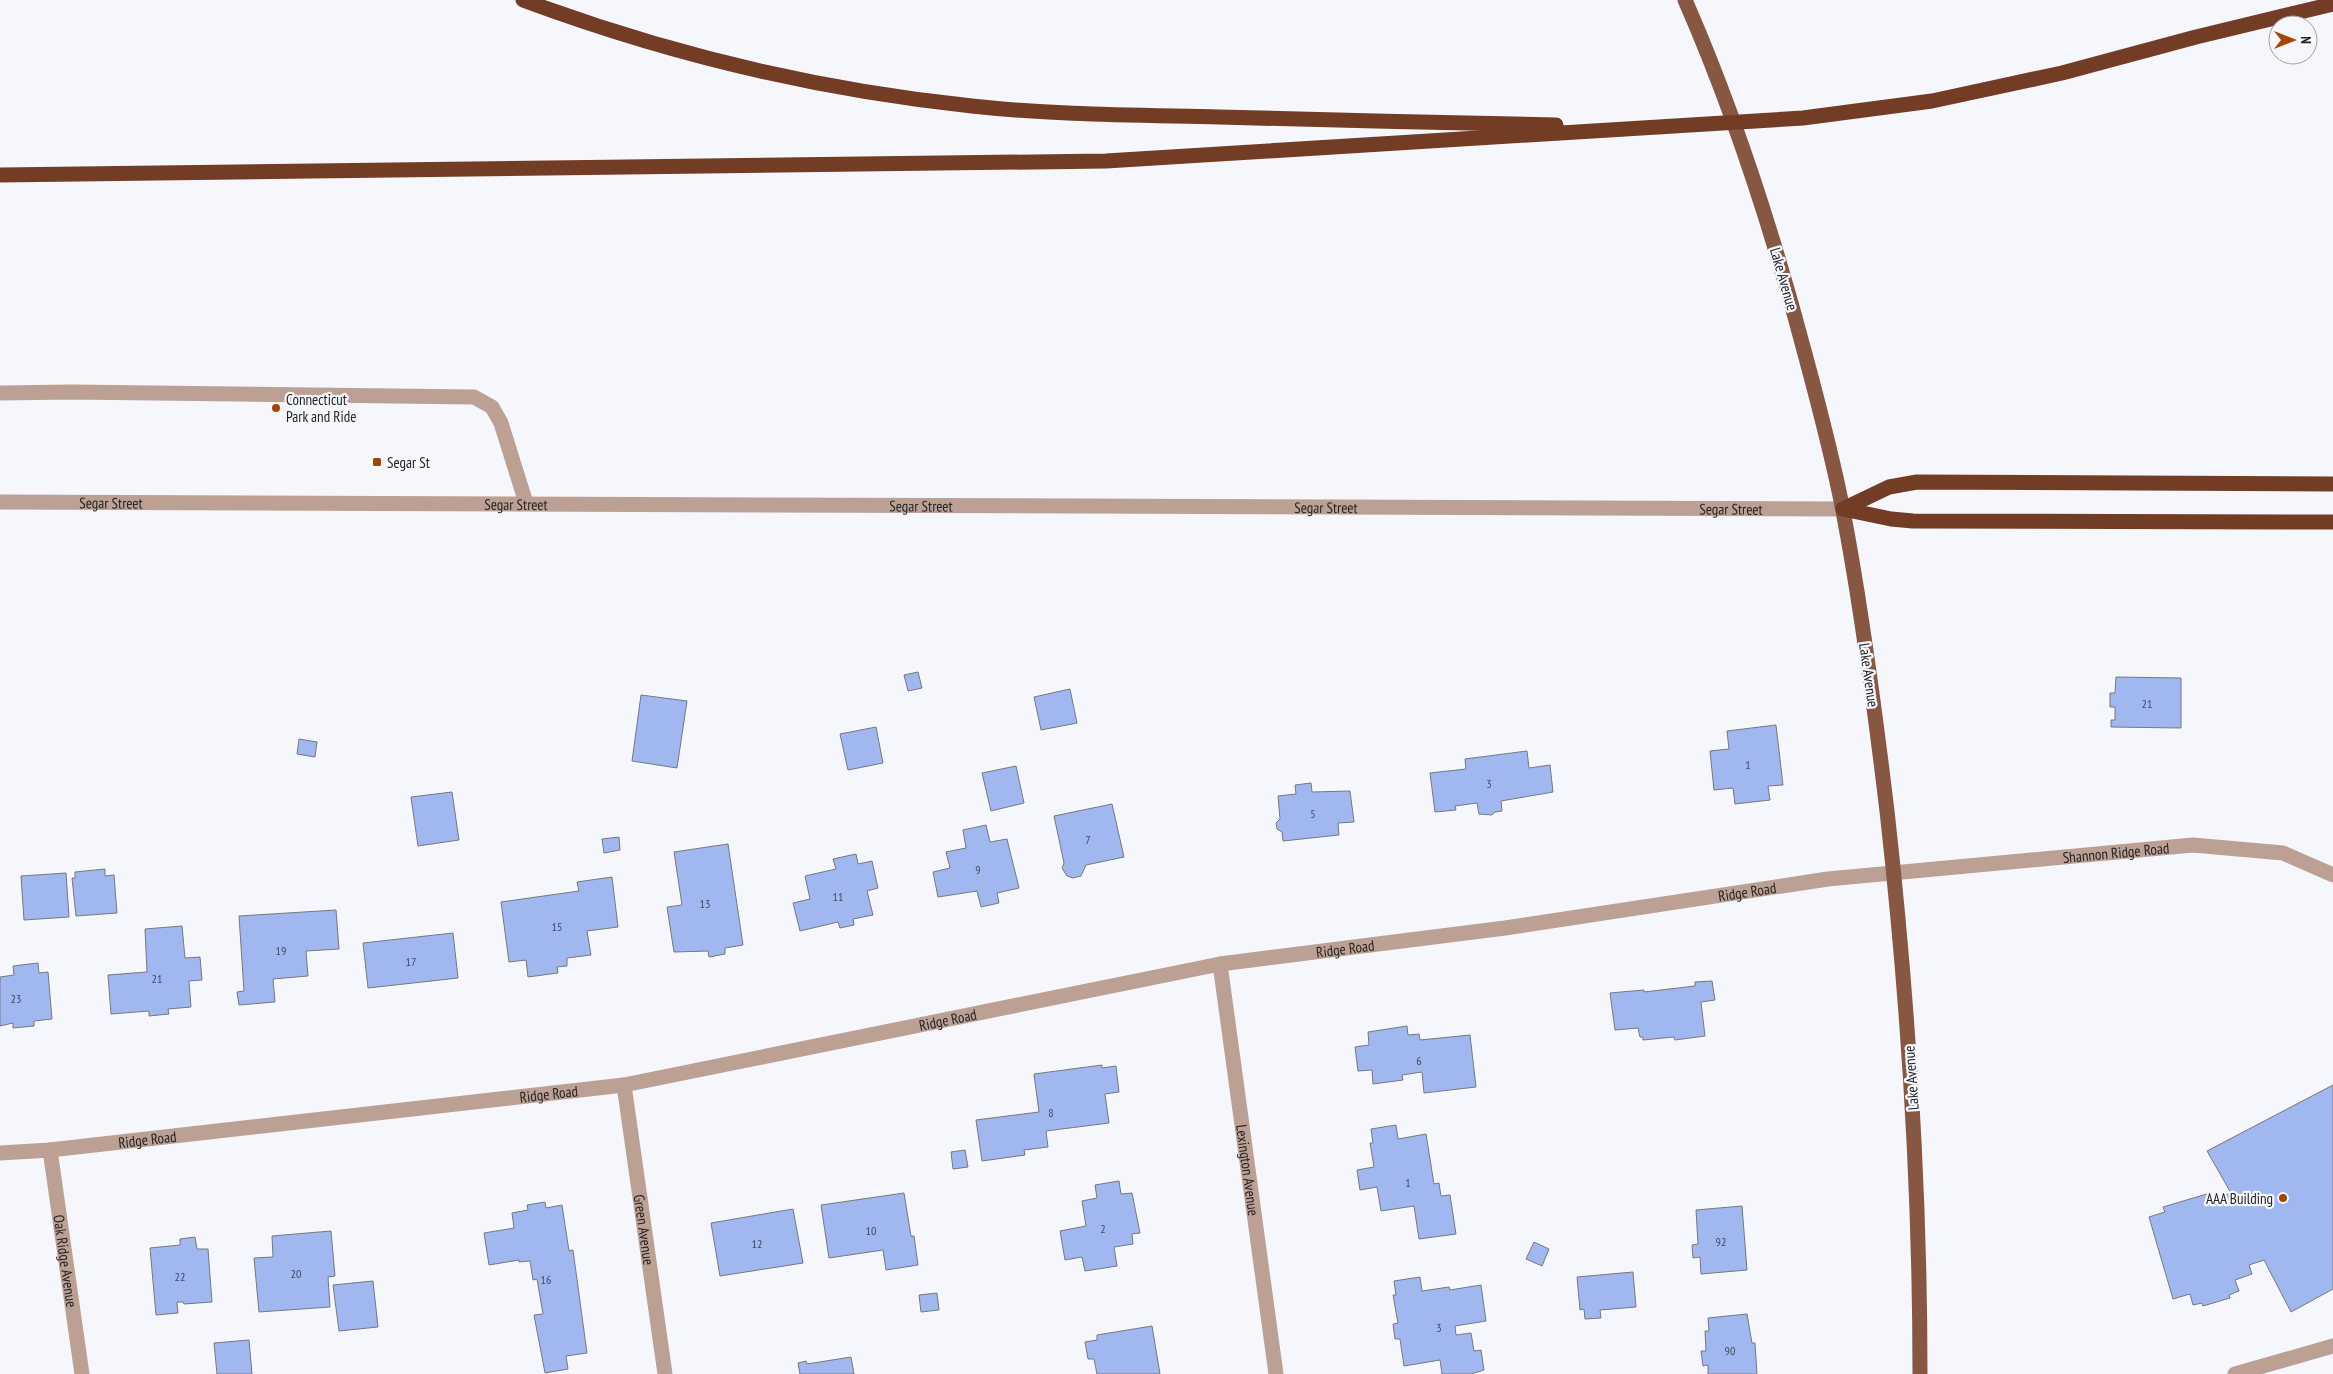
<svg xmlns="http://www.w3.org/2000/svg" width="2333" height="1374" font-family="'PT Sans Narrow',sans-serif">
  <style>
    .building { fill: #a1b7ef; stroke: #76787e }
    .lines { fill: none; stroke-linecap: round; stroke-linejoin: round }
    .lane { stroke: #bca094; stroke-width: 15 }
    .street { stroke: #bca094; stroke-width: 15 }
    .primary { stroke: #875742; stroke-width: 15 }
    .highway { stroke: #723d24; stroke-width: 15 }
    .poi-dot { fill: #a64403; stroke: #f5f7fd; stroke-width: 2 }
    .labels { text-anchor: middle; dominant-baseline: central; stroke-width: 4.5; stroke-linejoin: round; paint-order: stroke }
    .number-label { font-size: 12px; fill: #434a59 }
    .street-label { font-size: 15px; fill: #242527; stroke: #f5f7fd }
    .poi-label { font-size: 15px; fill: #242527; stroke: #f5f7fd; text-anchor: start }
  </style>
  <rect width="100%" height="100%" fill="#f5f7fd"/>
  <!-- building -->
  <g class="building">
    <polygon points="918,672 922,688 908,691 904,675"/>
    <polygon points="2116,677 2181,678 2181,728 2111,727 2111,720 2115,720 2115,707 2110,707 2110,693 2115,693"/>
    <polygon points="1070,689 1077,723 1041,730 1034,697"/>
    <polygon points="641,695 687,701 677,768 632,761"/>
    <polygon points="1776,725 1783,785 1768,786 1770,800 1735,804 1733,788 1714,790 1710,751 1729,749 1727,731"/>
    <polygon points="876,727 883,763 848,770 840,734"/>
    <polygon points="299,739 317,742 315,757 297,754"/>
    <polygon points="1527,751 1529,768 1550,765 1553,792 1501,801 1502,811 1495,812 1492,815 1479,814 1477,803 1455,806 1456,810 1435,812 1430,773 1466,769 1465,759"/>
    <polygon points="1016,766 1024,803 991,811 982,773"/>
    <polygon points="1311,783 1312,792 1350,791 1354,822 1338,823 1339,835 1283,841 1282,832 1277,829 1276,823 1280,819 1278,796 1296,794 1295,785"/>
    <polygon points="452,792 459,840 418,846 411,797"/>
    <polygon points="1112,804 1124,857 1086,865 1081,876 1073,878 1067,876 1062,868 1064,863 1054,816"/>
    <polygon points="986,825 990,842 1007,839 1019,888 997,893 999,903 981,907 977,891 938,897 933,872 950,868 946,852 966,848 963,830"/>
    <polygon points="619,837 620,850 604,853 602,839"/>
    <polygon points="728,844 743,945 725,948 725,954 709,957 708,951 674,952 667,907 682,905 674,852"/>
    <polygon points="856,854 858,864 872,861 878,888 867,891 873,915 853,919 854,925 840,928 838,922 800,931 793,903 810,899 805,876 836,869 833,859"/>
    <polygon points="105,869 105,876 114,875 117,913 76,916 72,878 75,878 75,872"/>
    <polygon points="66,873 69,917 24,920 21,876"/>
    <polygon points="612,877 618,927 587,931 591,955 567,958 567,966 557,967 558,973 528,977 526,960 509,962 501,902 579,891 577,882"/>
    <polygon points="336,910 339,949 306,951 308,976 273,979 275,1002 239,1005 237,992 244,991 239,916"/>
    <polygon points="182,926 185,958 200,957 202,980 189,981 191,1007 168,1009 169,1014 149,1016 149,1011 111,1014 108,975 147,972 145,929"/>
    <polygon points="453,933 458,978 368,988 363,943"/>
    <polygon points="38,963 39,973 48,972 52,1019 34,1021 34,1026 13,1028 13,1023 0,1026 0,977 14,975 13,966"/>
    <polygon points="1712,981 1715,1000 1701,1002 1705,1036 1675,1040 1674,1037 1643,1040 1643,1037 1640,1037 1638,1028 1615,1030 1610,993 1644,990 1644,992 1695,986 1695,982"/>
    <polygon points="1407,1026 1408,1035 1419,1034 1420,1040 1470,1035 1476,1087 1424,1093 1422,1072 1402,1075 1403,1080 1373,1084 1372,1070 1358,1071 1355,1047 1369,1045 1368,1032"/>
    <polygon points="1102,1065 1102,1068 1116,1066 1119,1092 1105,1094 1109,1123 1046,1131 1048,1147 1024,1150 1025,1155 982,1161 976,1120 1039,1112 1034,1074"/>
    <polygon points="2333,1085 2333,1289 2291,1312 2264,1260 2249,1265 2252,1274 2235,1280 2239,1291 2229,1295 2230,1298 2203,1306 2202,1303 2193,1305 2190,1294 2173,1299 2149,1217 2165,1212 2163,1207 2210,1193 2212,1198 2228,1194 2230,1202 2235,1200 2207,1151"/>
    <polygon points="1396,1125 1398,1139 1426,1134 1434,1184 1439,1183 1441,1196 1450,1195 1456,1234 1419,1239 1414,1206 1381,1211 1377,1187 1360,1190 1357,1170 1374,1167 1370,1143 1373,1143 1371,1129"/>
    <polygon points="965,1150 968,1167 953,1169 951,1152"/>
    <polygon points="1119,1181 1121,1194 1132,1193 1140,1233 1132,1234 1133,1244 1114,1247 1117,1266 1085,1271 1082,1257 1065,1260 1060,1231 1086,1226 1082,1201 1097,1198 1095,1185"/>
    <polygon points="904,1193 911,1236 914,1236 918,1265 886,1270 883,1250 829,1258 821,1205"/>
    <polygon points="545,1202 546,1208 562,1205 569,1251 573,1250 587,1353 566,1356 568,1369 545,1373 534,1315 543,1314 537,1279 533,1280 530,1261 519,1262 519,1260 489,1265 484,1233 514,1228 512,1213 528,1210 527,1205"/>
    <polygon points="1742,1206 1747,1270 1701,1274 1700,1257 1693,1258 1692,1245 1698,1244 1696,1210"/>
    <polygon points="793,1209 803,1263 720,1276 711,1223"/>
    <polygon points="331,1231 335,1276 328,1277 330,1307 259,1312 254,1258 273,1257 272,1236"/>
    <polygon points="195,1237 197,1249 208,1249 212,1302 184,1304 183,1302 177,1302 178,1313 156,1315 150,1248 180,1245 180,1239"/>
    <polygon points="1534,1242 1549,1249 1542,1266 1526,1259"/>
    <polygon points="1633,1272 1636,1307 1600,1310 1601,1318 1585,1319 1584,1309 1580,1310 1577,1277"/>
    <polygon points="1420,1277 1422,1291 1449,1287 1450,1290 1481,1285 1486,1321 1455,1326 1456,1335 1471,1333 1474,1351 1481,1350 1484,1370 1471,1374 1442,1374 1440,1360 1404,1366 1400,1339 1395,1339 1393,1324 1398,1323 1393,1295 1396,1295 1394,1281"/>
    <polygon points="373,1281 378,1327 339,1331 333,1285"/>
    <polygon points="937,1293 939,1310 921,1312 919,1295"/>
    <polygon points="1747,1314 1752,1343 1755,1343 1757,1374 1708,1374 1708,1365 1703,1366 1701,1351 1706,1351 1705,1331 1709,1331 1708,1318"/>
    <polygon points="1152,1326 1160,1374 1097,1374 1094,1359 1088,1359 1085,1342 1097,1340 1097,1335"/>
    <polygon points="249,1340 252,1374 217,1374 214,1343"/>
    <polygon points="851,1357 854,1374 800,1374 798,1363 806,1361 807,1364"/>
  </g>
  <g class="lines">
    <!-- lane -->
    <g class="lane">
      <polyline points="0,393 72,392 474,397 492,407 501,423 526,503"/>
      <polyline points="2235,1374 2333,1346"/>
    </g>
    <!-- street -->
    <g class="street">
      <path id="s1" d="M0 502 1843 509"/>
      <path id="s2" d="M1220 964 1276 1374"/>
      <path id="s3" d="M624 1085 665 1374"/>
      <path id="s4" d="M50 1150 82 1374"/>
      <path id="s5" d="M0 1153 50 1150 624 1085 1220 964 1505 928 1828 879 2193 845 2283 853 2333 875"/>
    </g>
    <!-- primary -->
    <path class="primary" d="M1685 0C1735 114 1773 233 1805 354 1819 406 1833 458 1843 511 1862 610 1875 711 1887 811 1908 999 1920 1185 1920 1374"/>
    <!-- highway -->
    <g class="highway">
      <path d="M523 0C668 54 819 90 972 106 1054 115 1137 115 1219 117 1331 120 1444 123 1556 125"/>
      <polyline points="0,175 1106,161 1803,118 1932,101 2062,73 2196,37 2333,4"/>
      <polyline points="1843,509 1889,487 1917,482 2333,484"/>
      <polyline points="1843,509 1891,519 1913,521 2333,522"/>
    </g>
  </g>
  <!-- markers -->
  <g class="poi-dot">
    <circle cx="276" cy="408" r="5"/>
    <rect x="372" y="457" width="10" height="10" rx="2.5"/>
    <circle cx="2283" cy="1198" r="5"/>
  </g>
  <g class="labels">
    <!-- number labels -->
    <g class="number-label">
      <text x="2147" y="703">21</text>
      <text x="1748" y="764">1</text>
      <text x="1489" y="783">3</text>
      <text x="1313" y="813">5</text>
      <text x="1088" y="839">7</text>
      <text x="978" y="869">9</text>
      <text x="838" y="896">11</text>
      <text x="705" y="903">13</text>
      <text x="557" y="926">15</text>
      <text x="281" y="950">19</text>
      <text x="411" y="961">17</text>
      <text x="157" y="978">21</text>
      <text x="16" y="998">23</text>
      <text x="1419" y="1060">6</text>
      <text x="1051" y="1112">8</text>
      <text x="1408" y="1182">1</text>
      <text x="1103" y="1228">2</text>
      <text x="871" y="1230">10</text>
      <text x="1721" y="1241">92</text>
      <text x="757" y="1243">12</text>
      <text x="296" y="1273">20</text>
      <text x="180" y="1276">22</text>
      <text x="546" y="1279">16</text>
      <text x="1439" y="1327">3</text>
      <text x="1730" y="1350">90</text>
    </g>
    <!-- street labels -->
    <g class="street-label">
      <text transform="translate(1784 279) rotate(74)">Lake Avenue</text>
      <text stroke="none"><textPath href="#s1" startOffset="111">Segar Street</textPath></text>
      <text stroke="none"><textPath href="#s1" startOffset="516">Segar Street</textPath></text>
      <text stroke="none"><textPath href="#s1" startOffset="921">Segar Street</textPath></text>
      <text stroke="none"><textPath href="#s1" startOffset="1326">Segar Street</textPath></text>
      <text stroke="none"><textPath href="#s1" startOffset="1731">Segar Street</textPath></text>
      <text transform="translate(1869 675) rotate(82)">Lake Avenue</text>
      <text stroke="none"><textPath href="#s5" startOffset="2139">Shannon Ridge Road</textPath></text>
      <text stroke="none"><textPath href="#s5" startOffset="1768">Ridge Road</textPath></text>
      <text stroke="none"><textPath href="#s5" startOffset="1362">Ridge Road</textPath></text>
      <text stroke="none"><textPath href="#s5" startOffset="958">Ridge Road</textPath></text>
      <text transform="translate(1911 1078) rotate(-94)">Lake Avenue</text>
      <text stroke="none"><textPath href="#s5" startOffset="552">Ridge Road</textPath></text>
      <text stroke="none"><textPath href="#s5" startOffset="148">Ridge Road</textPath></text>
      <text stroke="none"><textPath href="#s2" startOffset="208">Lexington Avenue</textPath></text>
      <text stroke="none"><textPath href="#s3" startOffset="146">Green Avenue</textPath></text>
      <text stroke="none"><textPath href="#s4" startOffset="112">Oak Ridge Avenue</textPath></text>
    </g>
    <!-- poi labels -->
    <g class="poi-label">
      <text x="286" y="399">Connecticut<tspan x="286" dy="17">Park and Ride</tspan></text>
      <text x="387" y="462">Segar St</text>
      <text x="2273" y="1198" text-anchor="end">AAA Building</text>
    </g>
  </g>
  <!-- north arrow -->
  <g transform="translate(2293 40) rotate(90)"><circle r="24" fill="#f5f7fd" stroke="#a1a3a7"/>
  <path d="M0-4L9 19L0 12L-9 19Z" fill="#a64403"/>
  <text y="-8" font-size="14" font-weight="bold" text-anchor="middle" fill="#242527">N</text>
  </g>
</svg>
